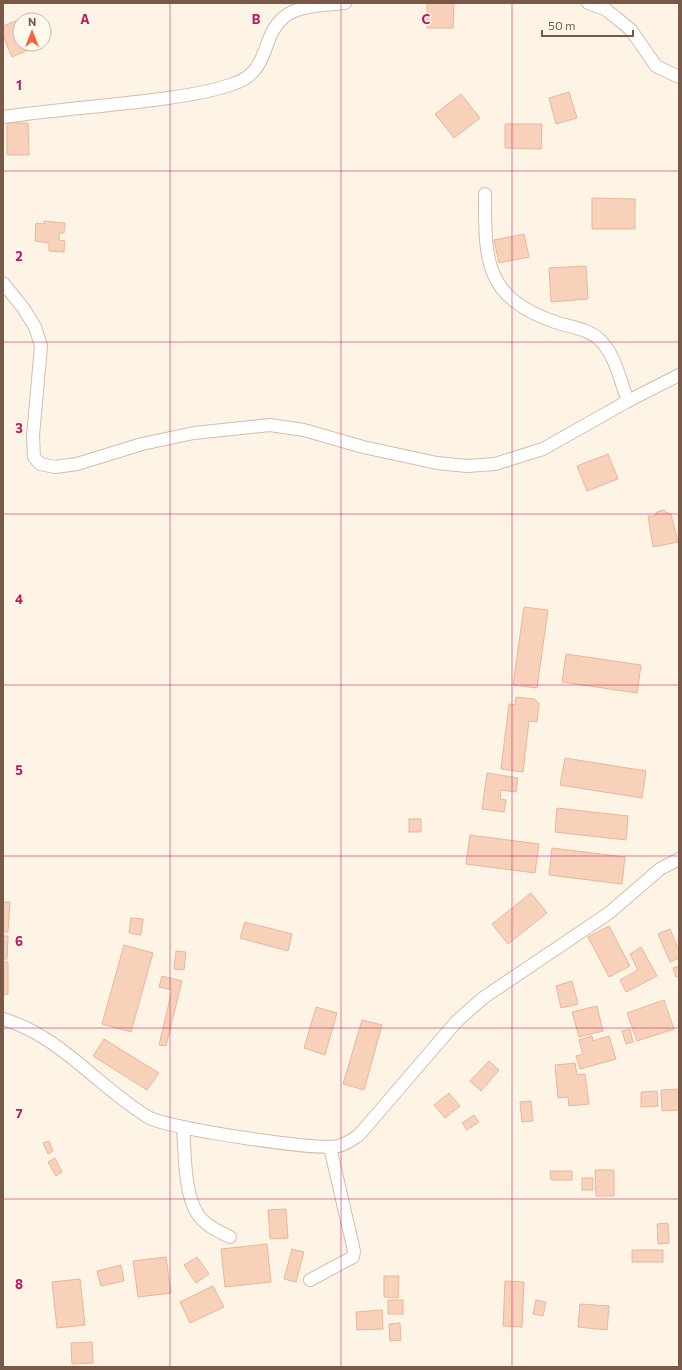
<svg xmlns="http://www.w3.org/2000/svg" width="682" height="1370" font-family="Commissioner,sans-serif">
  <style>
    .building { fill: #f7d1ba; stroke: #ebb698 }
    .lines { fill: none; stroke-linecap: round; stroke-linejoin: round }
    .minor-casing { stroke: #d4bdac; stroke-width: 14 }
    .minor { stroke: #fff; stroke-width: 12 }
    .grid { fill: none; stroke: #c2185b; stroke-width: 1; stroke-opacity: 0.55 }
    .grid-label { font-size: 13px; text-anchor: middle; font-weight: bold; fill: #c2185b; stroke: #fff8ed; stroke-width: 3; stroke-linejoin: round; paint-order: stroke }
  </style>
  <rect width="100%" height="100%" fill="#fef4e5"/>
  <!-- building -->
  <g class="building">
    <polygon points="427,3 454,3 453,28 427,28"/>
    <polygon points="21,19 20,44 32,44 33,48 12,57 3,36 3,26"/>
    <polygon points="569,92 577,118 556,124 549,98"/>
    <polygon points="461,94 480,118 454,138 435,114"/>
    <polygon points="7,123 28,123 29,155 7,155"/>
    <polygon points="505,124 542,124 541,149 505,148"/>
    <polygon points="592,198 635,199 635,229 592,229"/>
    <polygon points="44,221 65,223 64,233 60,233 59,240 65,241 64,252 49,251 49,243 35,241 36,223 44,224"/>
    <polygon points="524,234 529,257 499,263 494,240"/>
    <polygon points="586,266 588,299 551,302 549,268"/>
    <polygon points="608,454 618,479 587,491 577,466"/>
    <polygon points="664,510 665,512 671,514 678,542 653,547 648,516 654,516 657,512"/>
    <polygon points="524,607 548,610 537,688 513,685"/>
    <polygon points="566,654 641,665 637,693 562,682"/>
    <polygon points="516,697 534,699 539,703 537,722 529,721 523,772 501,769 509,704 515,705"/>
    <polygon points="565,758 646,771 642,798 560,785"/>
    <polygon points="487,773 518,778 516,792 501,790 500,799 506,800 504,812 482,809"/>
    <polygon points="557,808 628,816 626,840 555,832"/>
    <rect x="409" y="819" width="12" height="13"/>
    <polygon points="470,835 539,844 535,873 466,864"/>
    <polygon points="552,848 625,857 622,884 549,875"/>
    <polygon points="531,893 547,913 508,944 492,924"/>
    <polygon points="3,902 10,902 8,932 3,932"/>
    <polygon points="131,918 143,919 141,935 129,933"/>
    <polygon points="245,922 292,934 288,951 240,938"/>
    <polygon points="609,926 630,966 609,977 588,937"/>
    <polygon points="670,929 679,951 679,958 670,962 658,934"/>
    <polygon points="3,936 8,936 7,959 3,959"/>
    <polygon points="124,945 153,953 131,1032 102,1024"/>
    <polygon points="641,947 657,976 626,992 620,980 638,970 630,954"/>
    <polygon points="176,951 186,952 184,970 174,969"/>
    <polygon points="3,962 8,962 8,994 3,995"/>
    <polygon points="679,966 679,976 676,977 673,968"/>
    <polygon points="162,976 182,981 166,1046 159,1045 172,990 159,987"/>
    <polygon points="572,981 578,1004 561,1008 556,986"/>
    <polygon points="664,1000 674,1029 637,1041 627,1013"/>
    <polygon points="597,1006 603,1031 579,1037 572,1012"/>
    <polygon points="316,1007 337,1013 325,1055 304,1048"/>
    <polygon points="362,1020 382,1025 364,1090 343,1084"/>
    <polygon points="630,1029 633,1042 626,1044 622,1031"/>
    <polygon points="592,1036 593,1041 609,1036 616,1059 580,1069 576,1056 583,1054 579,1040"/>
    <polygon points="104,1039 159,1073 147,1090 93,1056"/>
    <polygon points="489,1061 499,1070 481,1091 470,1081"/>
    <polygon points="575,1063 577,1075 585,1074 589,1104 569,1106 568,1097 558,1098 555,1065"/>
    <polygon points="679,1089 679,1110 662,1111 661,1090"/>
    <polygon points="657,1091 658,1106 641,1107 641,1092"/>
    <polygon points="449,1093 460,1106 445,1118 434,1105"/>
    <polygon points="531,1101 533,1121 522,1122 520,1102"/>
    <polygon points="474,1115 479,1122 467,1130 462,1123"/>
    <polygon points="49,1141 53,1151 48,1154 43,1143"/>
    <polygon points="55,1158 62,1172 56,1176 48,1162"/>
    <polygon points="595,1170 614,1170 614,1196 596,1196"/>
    <polygon points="550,1171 572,1171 572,1180 551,1180"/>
    <rect x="582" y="1178" width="11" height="12"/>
    <polygon points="286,1209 288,1238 270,1239 268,1210"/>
    <polygon points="668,1223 669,1243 658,1244 657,1224"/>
    <polygon points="267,1244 271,1282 225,1287 221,1249"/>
    <polygon points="292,1249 304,1252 296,1282 284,1279"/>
    <rect x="632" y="1250" width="31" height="12"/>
    <polygon points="166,1257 171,1293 138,1297 133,1261"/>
    <polygon points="197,1257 209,1274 196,1283 184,1265"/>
    <polygon points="121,1265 124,1281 101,1286 97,1271"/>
    <polygon points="384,1276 399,1276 398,1298 384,1297"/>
    <polygon points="80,1279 85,1325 57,1328 52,1282"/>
    <polygon points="505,1281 524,1282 522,1327 503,1326"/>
    <polygon points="213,1286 224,1307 190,1323 180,1302"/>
    <rect x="388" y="1300" width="15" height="14"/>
    <polygon points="536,1300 546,1302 543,1316 533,1314"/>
    <polygon points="580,1304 609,1306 607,1330 578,1327"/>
    <polygon points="382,1310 383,1329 357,1330 356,1312"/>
    <polygon points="400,1323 401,1340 390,1341 389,1324"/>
    <polygon points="92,1342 93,1363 72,1364 71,1343"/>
  </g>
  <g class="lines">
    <defs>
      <g id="minor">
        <polyline points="588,3 605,9 619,20 631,30 656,66 679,77"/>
        <path d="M3 117C58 109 113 106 168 98 190 95 213 91 233 84 271 72 260 37 284 17 298 5 327 5 345 3"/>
        <path d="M485 194C485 261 484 297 555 322 570 327 589 329 600 340 616 356 620 381 628 401"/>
        <polyline points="3,283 24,309 35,327 41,346 33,436 34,457 40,464 55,467 77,464 142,444 194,433 270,425 304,430 363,447 437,463 467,466 495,464 543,449 628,401 679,375"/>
        <path d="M3 1019C61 1036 98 1087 148 1117 166 1128 317 1151 338 1146 345 1145 353 1139 359 1135L457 1021 483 998 609 913 660 869 679 859"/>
        <path d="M183 1127C185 1153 184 1192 197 1213 204 1225 218 1231 230 1237"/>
        <polyline points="310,1280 353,1257 354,1251 330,1147"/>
      </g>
    </defs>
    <!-- minor casing -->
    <use href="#minor" class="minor-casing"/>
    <!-- minor -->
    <use href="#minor" class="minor"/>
  </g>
  <!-- grid -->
  <path class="grid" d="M170 3V1367M341 3V1367M512 3V1367M3 171H679M3 342H679M3 514H679M3 685H679M3 856H679M3 1028H679M3 1199H679"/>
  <g class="grid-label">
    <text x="85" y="24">A</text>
    <text x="256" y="24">B</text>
    <text x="426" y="24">C</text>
    <text x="19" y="90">1</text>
    <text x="19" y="261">2</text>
    <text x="19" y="433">3</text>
    <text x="19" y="604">4</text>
    <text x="19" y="775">5</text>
    <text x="19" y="946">6</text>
    <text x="19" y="1118">7</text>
    <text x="19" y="1289">8</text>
  </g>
  <!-- border -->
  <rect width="682" height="1370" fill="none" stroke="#7a5847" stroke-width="8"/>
  <!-- north arrow -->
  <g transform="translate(32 32)"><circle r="19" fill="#fff8ed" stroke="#cab8ab"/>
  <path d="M0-3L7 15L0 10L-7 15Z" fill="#f4633e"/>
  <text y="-6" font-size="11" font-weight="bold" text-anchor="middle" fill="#7a5847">N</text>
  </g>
  <!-- scale -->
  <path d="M542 30v6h91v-6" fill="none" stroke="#7a5847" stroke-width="2"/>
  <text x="548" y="30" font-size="12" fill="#7a5847" stroke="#fff8ed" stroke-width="3" paint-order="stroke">50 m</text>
</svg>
